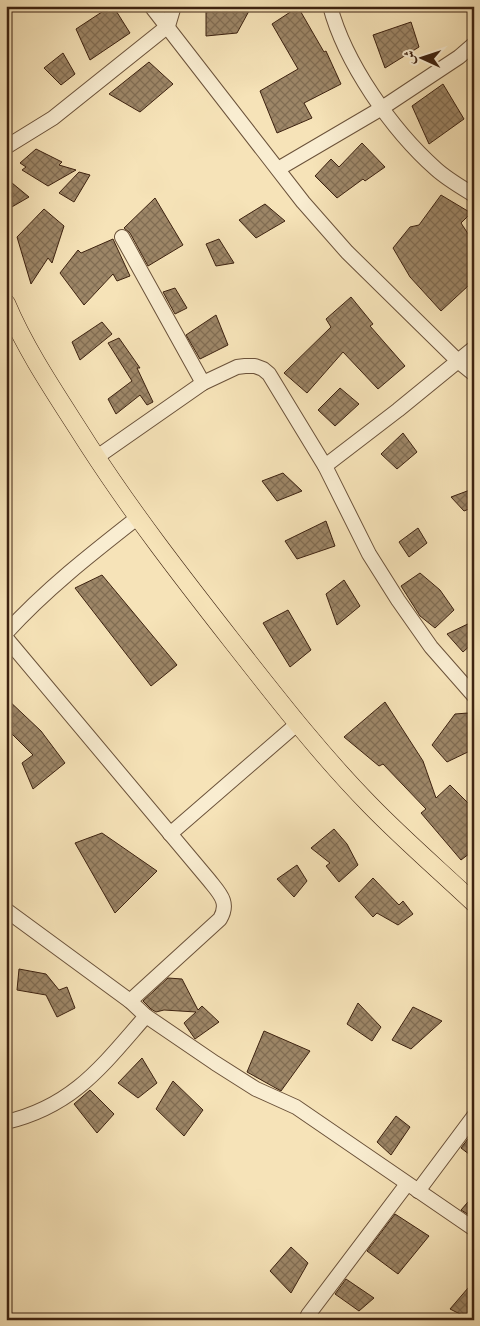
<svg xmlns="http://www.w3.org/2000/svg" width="480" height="1326" font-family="'IM FELL Double Pica',Amiri,serif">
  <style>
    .building { fill: url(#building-cross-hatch); stroke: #3d2210 }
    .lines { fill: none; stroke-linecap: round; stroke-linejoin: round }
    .minor-casing { stroke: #6b523a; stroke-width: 16 }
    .major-casing { stroke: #3d2210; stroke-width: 19 }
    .minor { stroke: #f9edd1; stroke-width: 14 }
    .major { stroke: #f6e3b8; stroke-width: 18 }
  </style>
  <defs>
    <pattern id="building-cross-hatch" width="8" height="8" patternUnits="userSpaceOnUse" patternTransform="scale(1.25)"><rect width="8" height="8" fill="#9d8667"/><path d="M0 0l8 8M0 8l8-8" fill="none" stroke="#816d53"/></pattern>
  </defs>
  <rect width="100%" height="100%" fill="#f6e3b8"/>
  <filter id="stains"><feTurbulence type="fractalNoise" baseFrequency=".004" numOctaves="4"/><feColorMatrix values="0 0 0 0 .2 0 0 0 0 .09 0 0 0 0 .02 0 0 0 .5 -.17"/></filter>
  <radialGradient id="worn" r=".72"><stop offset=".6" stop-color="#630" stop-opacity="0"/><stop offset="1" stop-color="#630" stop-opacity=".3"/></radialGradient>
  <!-- building -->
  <g class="building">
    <polygon points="111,6 113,6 130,33 90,60 76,29"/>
    <polygon points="206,6 240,6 249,11 237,33 206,36"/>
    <polygon points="298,7 324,52 326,51 341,84 304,103 312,118 277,133 260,91 298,69 272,24"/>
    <polygon points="411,22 419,47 385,68 373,35"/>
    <polygon points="63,53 75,74 61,85 44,68"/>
    <polygon points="149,62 173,84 140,112 109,94"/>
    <polygon points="443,84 464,119 429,144 412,106"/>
    <polygon points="362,143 385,167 365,181 363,179 337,198 315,176 331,159 339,167"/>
    <polygon points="36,149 62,162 59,165 76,170 48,186 22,170 26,167 20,163"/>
    <polygon points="79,172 90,175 74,202 59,193"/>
    <polygon points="6,178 29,197 10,208 6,202"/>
    <polygon points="441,195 471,213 461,223 474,243 474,292 468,286 441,311 410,277 393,248 410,227 419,225"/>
    <polygon points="155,198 183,245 148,266 130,233 124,228"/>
    <polygon points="265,204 285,221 256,238 239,220"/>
    <polygon points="44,209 64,226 52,263 48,258 31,284 17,237"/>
    <polygon points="113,239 130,276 117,281 113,274 84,305 60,273 78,250 81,253"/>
    <polygon points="219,239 234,263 216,266 206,244"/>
    <polygon points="175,288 187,308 175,314 163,292"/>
    <polygon points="351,297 373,324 370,326 405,366 378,389 343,352 307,393 284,373 331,327 326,319"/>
    <polygon points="216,315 228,345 200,359 186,335"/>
    <polygon points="102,322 112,334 80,360 72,342"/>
    <polygon points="119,338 140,368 137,368 153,402 147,405 140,395 116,414 108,399 132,381 108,343"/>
    <polygon points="340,388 359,404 335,426 318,410"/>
    <polygon points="403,433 417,452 397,469 381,454"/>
    <polygon points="283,473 302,491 277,501 262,481"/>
    <polygon points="470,490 474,496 474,507 464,511 451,497"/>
    <polygon points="326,521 335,546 297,559 285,541"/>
    <polygon points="418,528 427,543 409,557 399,542"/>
    <polygon points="420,573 440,590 454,610 435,628 420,616 401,586"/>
    <polygon points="102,575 177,665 151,686 75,588"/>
    <polygon points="344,580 360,606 337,625 326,594"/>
    <polygon points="288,610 311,650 290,667 263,623"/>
    <polygon points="474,621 474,642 463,652 447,634"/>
    <polygon points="6,698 41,731 65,763 33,789 22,763 33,755 6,728"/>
    <polygon points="385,702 423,761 436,798 450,785 474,809 474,850 461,860 421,813 426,809 383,764 379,766 344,737"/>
    <polygon points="468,713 474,720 474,749 447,762 432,745 455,714"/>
    <polygon points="334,829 347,844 358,865 339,882 326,866 330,863 311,848"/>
    <polygon points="102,833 157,871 115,913 75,843"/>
    <polygon points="297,865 307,881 294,897 277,879"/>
    <polygon points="373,878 399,905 403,901 413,914 398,925 377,913 373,917 355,897"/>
    <polygon points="19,969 46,974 59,990 67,987 75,1008 57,1017 46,995 17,990"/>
    <polygon points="168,978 182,979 198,1010 202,1006 219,1022 195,1039 184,1023 196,1012 164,1010 156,1012 151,1009 143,1001"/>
    <polygon points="358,1003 381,1027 372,1041 347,1024"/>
    <polygon points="413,1007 442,1021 411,1049 392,1040"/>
    <polygon points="264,1031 310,1051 281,1091 247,1072"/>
    <polygon points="142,1058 157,1083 138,1098 118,1083"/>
    <polygon points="173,1081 203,1110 184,1136 156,1109"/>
    <polygon points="90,1090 114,1114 97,1133 74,1104"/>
    <polygon points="396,1116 410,1127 391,1155 377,1142"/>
    <polygon points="474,1131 474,1158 461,1148"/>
    <polygon points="474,1195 474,1218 461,1210"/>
    <polygon points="395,1214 429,1236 398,1274 367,1251"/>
    <polygon points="291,1247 308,1263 291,1293 270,1271"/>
    <polygon points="346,1279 374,1298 359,1311 335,1294"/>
    <polygon points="474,1281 474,1320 472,1320 450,1309"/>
  </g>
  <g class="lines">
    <defs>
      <g id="minor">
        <polyline points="151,6 303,202 347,252 458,361 474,374"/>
        <path d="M330 6C345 63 392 130 436 169 447 179 461 187 474 195"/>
        <polyline points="6,147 53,118 168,26 174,6"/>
        <polyline points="278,169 382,108 459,57 474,44"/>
        <polyline points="122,237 203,383"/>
        <polyline points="97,457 203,383 237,367 245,366 255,366 263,369 269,374 325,466 369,554 398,600 431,647 474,696"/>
        <polyline points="325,466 398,410 474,348"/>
        <path d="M6 633C45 590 91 554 137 518"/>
        <path d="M6 638 209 880C219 893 230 902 220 919L130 1001"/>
        <polyline points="170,834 297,724"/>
        <polyline points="6,910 130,1001 146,1016 215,1063 256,1089 296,1107 474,1229"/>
        <path d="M6 1122C74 1106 103 1065 146 1016"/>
        <polyline points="418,1191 474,1116"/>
        <polyline points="308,1315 407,1184"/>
      </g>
      <path id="major" d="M6 303C27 353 60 400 89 446 133 514 182 577 232 641 276 697 320 754 370 805 403 839 439 870 474 903"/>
    </defs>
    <!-- minor casing -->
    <use href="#minor" class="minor-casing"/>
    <!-- major casing -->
    <use href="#major" class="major-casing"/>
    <!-- minor -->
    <use href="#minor" class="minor"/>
    <!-- major -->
    <use href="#major" class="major"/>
  </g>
  <!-- margin -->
  <rect width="480" height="1326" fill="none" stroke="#f6e3b8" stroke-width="25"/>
  <rect x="8" y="8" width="465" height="1311" fill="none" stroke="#3d2210" stroke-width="2.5"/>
  <rect x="12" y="12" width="455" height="1301" fill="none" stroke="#3d2210"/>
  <!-- north arrow -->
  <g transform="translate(422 58) rotate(273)" stroke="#f9edd1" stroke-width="4" paint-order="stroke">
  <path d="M0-4L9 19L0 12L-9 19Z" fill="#3d2210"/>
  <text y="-8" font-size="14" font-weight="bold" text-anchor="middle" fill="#3d2210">ش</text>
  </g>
  <rect width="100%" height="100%" filter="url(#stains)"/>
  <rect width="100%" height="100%" fill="url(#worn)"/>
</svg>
